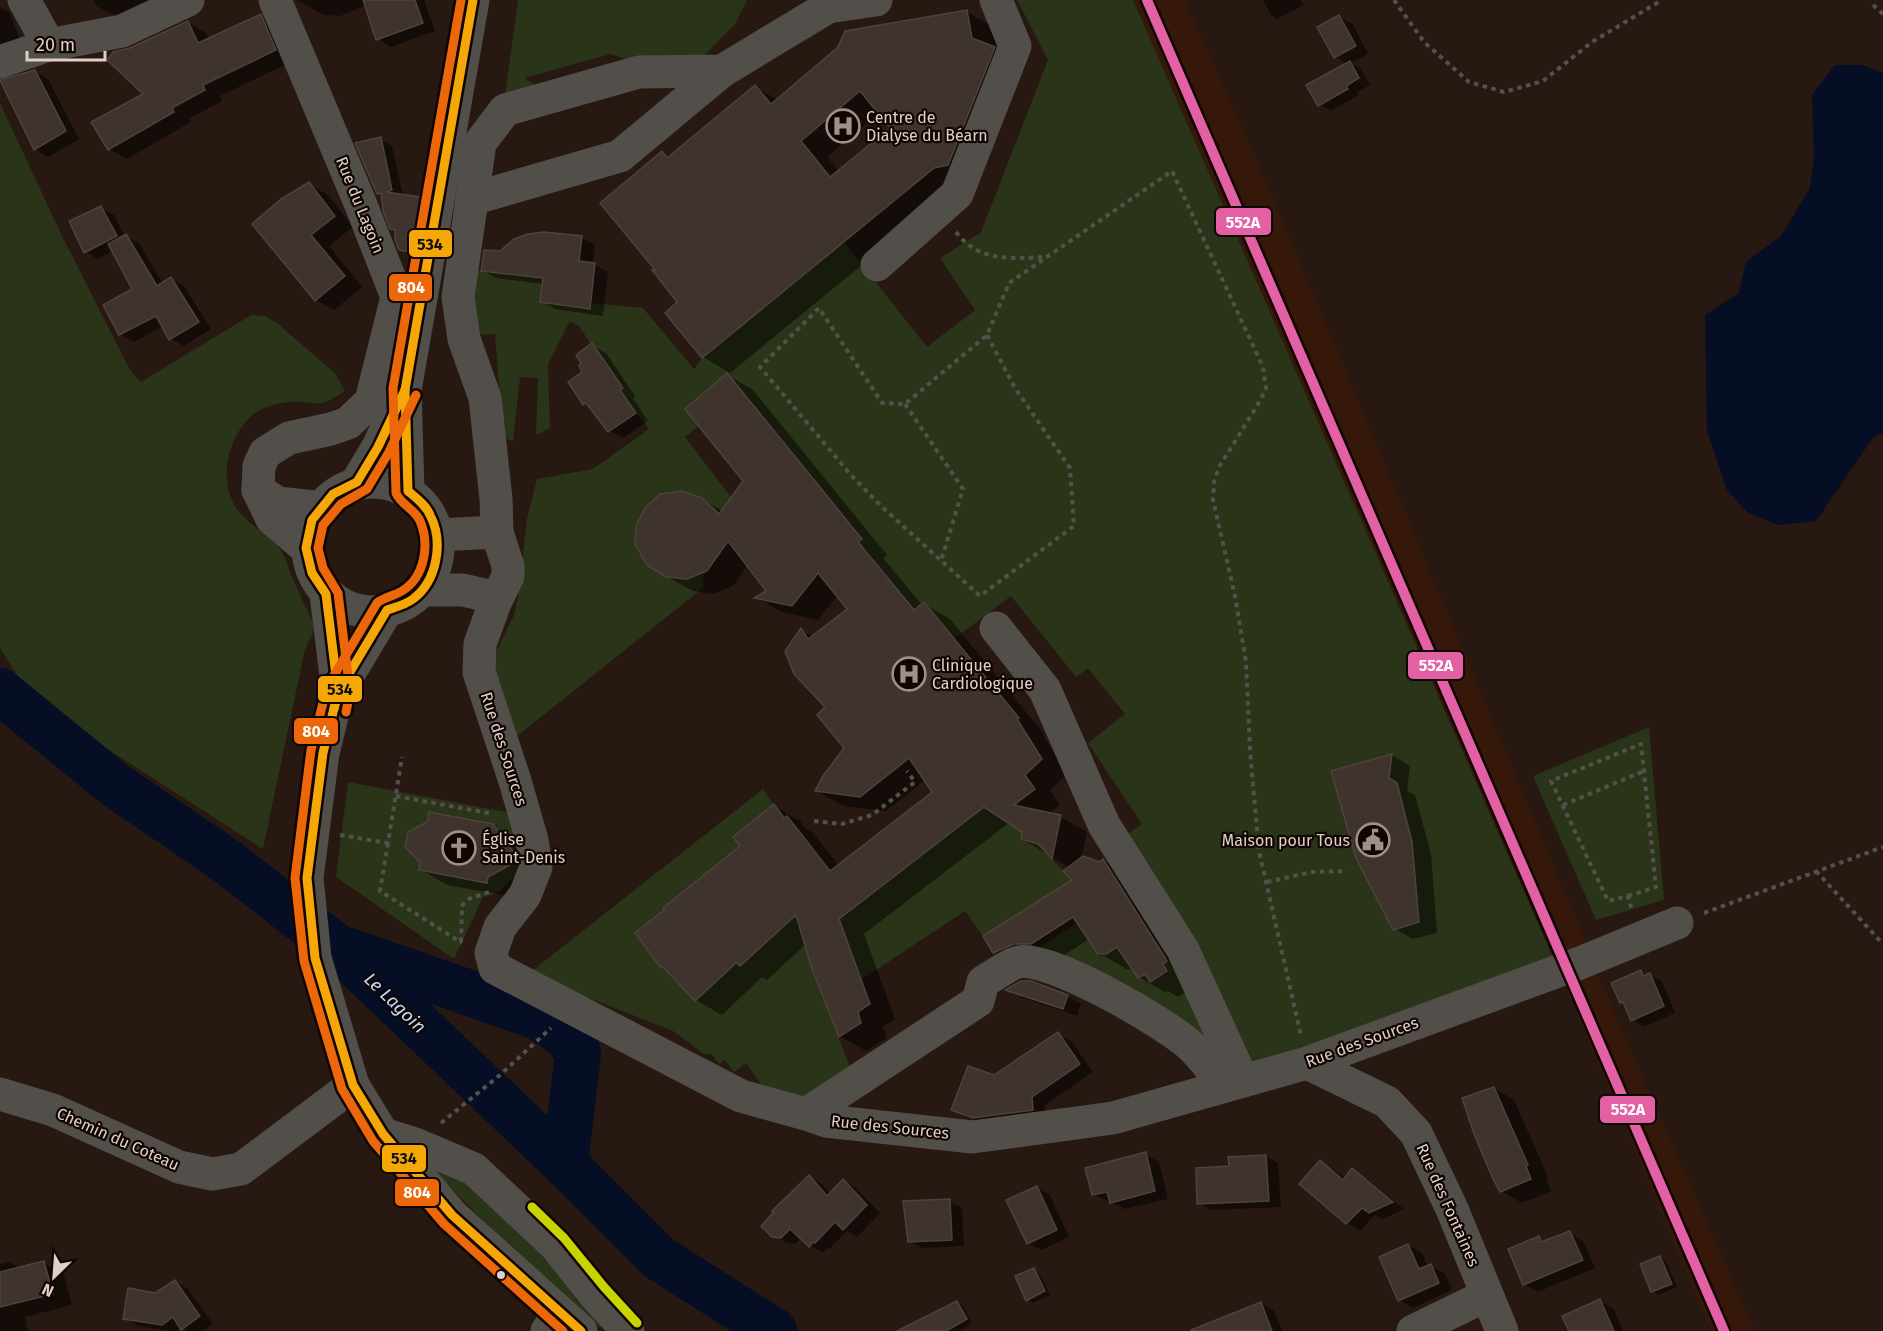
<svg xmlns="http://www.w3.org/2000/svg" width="1883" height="1331" font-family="'Fira Sans',sans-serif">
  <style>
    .built { fill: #36180b }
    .green { fill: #2a3418; fill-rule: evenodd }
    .water { fill: #050e24 }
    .shadow { fill: #0007; fill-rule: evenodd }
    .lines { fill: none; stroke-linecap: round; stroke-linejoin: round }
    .river { stroke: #050e24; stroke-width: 46 }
    .building { fill: #3f332e; stroke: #4f423d; stroke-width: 1.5; fill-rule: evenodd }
    .path { stroke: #55504c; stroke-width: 4; stroke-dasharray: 4.5 4.5; stroke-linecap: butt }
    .minor { stroke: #524f4a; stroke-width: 33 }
    .major { stroke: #514f49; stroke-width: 33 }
    .bus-1-casing { stroke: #0f0502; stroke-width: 14 }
    .bus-2-casing { stroke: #0f0502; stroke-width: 14 }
    .bus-3-casing { stroke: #0f0502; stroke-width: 14 }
    .bus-1 { stroke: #f5a707; stroke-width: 9 }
    .bus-2 { stroke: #ec660a; stroke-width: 9 }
    .bus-3 { stroke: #c8d400; stroke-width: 9 }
    .rail-1-casing { stroke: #0f0502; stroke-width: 15 }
    .rail-1 { stroke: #e460a4; stroke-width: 10 }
    .bus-dot { fill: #e1cfc7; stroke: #0f0502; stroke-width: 2 }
    .labels { text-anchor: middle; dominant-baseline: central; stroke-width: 4.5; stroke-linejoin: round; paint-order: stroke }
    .poi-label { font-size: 16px; fill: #e1cfc7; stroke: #0f0502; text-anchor: start }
    .street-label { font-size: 16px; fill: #e1cfc7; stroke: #0f0502 }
    .water-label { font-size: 18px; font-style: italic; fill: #c3d8f9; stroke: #0f0502 }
    .line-badge { stroke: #0f0502; stroke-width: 2 }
    .badge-label { font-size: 16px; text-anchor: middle; font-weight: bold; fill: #fff }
    .pale-badge-label { font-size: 16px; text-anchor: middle; font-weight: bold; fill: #111 }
  </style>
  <rect width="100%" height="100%" fill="#271812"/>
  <!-- built -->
  <g class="built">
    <polygon points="1133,0 1185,0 1263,174 1588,947 1554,960"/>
    <polygon points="1596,972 1755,1331 1711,1331 1565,985"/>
  </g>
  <!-- green -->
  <g class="green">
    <polygon points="518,0 747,0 735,24 699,61 641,64 611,54 524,78 542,89 505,96"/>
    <path d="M1017 0H1133L1554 960 1255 1071 1124 837 1142 824 1088 743 1125 714 1088 668 1076 677 1011 596 954 639 924 602 914 610 858 542 861 539 727 373 685 409 699 426 685 437 731 497 728 502 729 507 716 512C704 499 696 490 677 495L675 492 660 494 643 513 636 526 635 541 648 565 660 574 670 578 687 579 704 573 703 588 512 740 496 676 495 654 514 615 518 598 527 519 537 479 593 469 649 429 620 390 623 387 600 355 591 344 579 326 570 321 548 364 550 428 536 435 538 378 520 377 513 441 503 438 495 334 478 335 471 298 473 270 527 276 544 273 590 309 591 303 643 308 694 369 702 358 844 242 927 347 975 310 940 258 981 232 1048 60Z"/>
    <path d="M0 103 62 236 130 370 141 382 251 315 265 316 278 324 335 373 345 391C339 395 332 400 325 402 317 405 310 402 303 402 289 401 270 404 258 411 229 430 216 480 237 509 250 526 268 534 280 549 286 557 289 570 293 579 299 594 307 609 314 625L312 635 305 649 263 849 78 730 19 678 0 648Z"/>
    <polygon points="1649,727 1664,900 1596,920 1533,776"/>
    <path d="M348 782 506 812 524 841 521 870 499 892 483 897 454 959 336 877ZM429 812 497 825 494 840 513 851 510 865 498 871 489 869 487 883 419 870 421 858 405 847 408 831 415 832V828L420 826H426Z"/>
    <path d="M763 789 774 805 733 837 744 850 711 870 663 907 664 910 635 934 661 967 690 945 793 900 811 966 852 1072 798 1102 766 1091 746 1063 734 1072 725 1060 719 1064 712 1054H704L673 1031 528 974ZM780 930 740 966 736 963 695 1001 680 985Z"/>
    <polygon points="986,805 1022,832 1021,839 1038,844 1072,880 983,936 965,911 861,980 839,919"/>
    <polygon points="1077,923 1100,957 1117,947 1138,978 1145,974 1150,982 1167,972 1163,964 1170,959 1228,1064 1029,954"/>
    <polygon points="422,1160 473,1180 606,1323 600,1328 533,1273 495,1232"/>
  </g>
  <!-- water -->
  <polygon class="water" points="1835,65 1862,65 1883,73 1883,432 1872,439 1816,521 1778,525 1747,512 1727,490 1707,430 1705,315 1739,293 1746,262 1781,236 1810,188 1814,157 1812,95"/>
  <!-- shadow -->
  <g class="shadow">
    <polygon points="94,0 180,0 130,23 96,6"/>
    <polygon points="297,0 424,0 435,31 391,47 378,39 366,5 340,16 324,15"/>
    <polygon points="1263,0 1301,0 1304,5 1277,19 1271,15"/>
    <polygon points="0,7 10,13 21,43 0,50"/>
    <path d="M967 12 994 27 997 50 962 183 730 373 703 357 667 313 679 302 660 273 662 153 670 158 755 87 778 100ZM879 113 892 128 839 171 827 157Z"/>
    <polygon points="261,16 279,26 293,61 220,96 222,101 189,119 191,122 127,159 109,149 145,94 130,49 188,22 206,33 209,39"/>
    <polygon points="1339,17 1353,24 1368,54 1351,63 1361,69 1370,85 1357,92 1359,95 1331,111 1319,104 1347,64 1335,57"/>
    <polygon points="35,71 48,79 79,139 48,157 35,149"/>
    <polygon points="381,139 392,146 403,196 419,198 431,205 412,256 400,249 397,231 382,196 378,193"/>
    <polygon points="309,184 328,195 353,227 329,246 362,287 334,310 316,300 255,224"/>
    <polygon points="101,208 114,215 125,236 139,243 163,284 171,279 184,286 211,329 184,346 171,339 163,326 134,342 120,334 134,289 113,251 97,259 85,251"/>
    <polygon points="542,233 582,238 595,245 593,264 608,272 603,316 555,309 542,301 544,284 496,278 482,270 501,253"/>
    <polygon points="592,345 606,353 635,396 633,398 648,421 623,438 609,431 590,407 584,404 584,372"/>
    <polygon points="727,375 753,390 887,555 883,558 922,605 924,604 950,619 1044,734 1043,735 1067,774 1050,790 1060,805 1048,814 1061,817 1087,832 1081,860 1100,863 1104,861 1131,877 1194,987 1178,997 1168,991 1166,993 1139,977 1134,969 1126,969 1099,953 1089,939 1058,959 1022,968 994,952 1075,880 1070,868 1022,839 1024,831 1010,822 864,934 895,1019 883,1027 887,1038 866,1051 840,1036 806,944 767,980 762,977 722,1015 696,1000 667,969 662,966 743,847 774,806 800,821 805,828 813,833 839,866 934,793 925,780 886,811 843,806 817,791 845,748 827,707 801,630 813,637 849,610 838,595 818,620 782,612 757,598 768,591 748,564 733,586 714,594 693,591 666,576 701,499 723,511 745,481"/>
    <polygon points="1392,755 1410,766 1407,791 1415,795 1431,854 1437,933 1413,939 1395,929 1358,858"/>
    <polygon points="492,826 520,842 539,868 514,897 447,885 420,869 422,861"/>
    <polygon points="1641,972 1647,975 1650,975 1662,981 1675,1013 1644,1027 1632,1020 1626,1005 1621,1002"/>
    <polygon points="1008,990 1067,996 1081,1004 1077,1016 1020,997"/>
    <polygon points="1058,1034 1072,1042 1093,1072 1045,1105 1046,1117 988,1125 966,1117 953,1110 994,1077"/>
    <polygon points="1494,1088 1514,1100 1548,1177 1546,1177 1551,1191 1522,1203 1501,1191"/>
    <polygon points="1145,1154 1159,1162 1168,1199 1125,1209 1093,1194"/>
    <polygon points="1266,1156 1278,1163 1281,1207 1211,1210 1199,1203 1230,1167"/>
    <polygon points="1320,1162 1333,1169 1345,1179 1353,1170 1366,1178 1404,1209 1383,1219 1375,1215 1360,1231 1347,1223 1302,1184"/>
    <polygon points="809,1177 822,1184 831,1194 843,1180 856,1188 880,1213 857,1237 847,1231 829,1249 827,1248 823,1253 810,1245 802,1237 795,1244 787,1243 773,1235"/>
    <polygon points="1037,1188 1050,1195 1069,1237 1041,1250 1028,1243"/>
    <polygon points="949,1201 962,1208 964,1246 922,1248 909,1241"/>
    <polygon points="1570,1233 1583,1241 1595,1268 1538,1292 1524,1284 1538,1238 1546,1242"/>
    <polygon points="1408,1245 1422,1253 1428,1267 1431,1266 1445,1274 1452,1290 1413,1308 1399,1300"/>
    <polygon points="1660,1258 1666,1261 1677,1287 1659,1295 1653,1291"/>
    <polygon points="10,1262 21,1269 44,1263 64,1274 72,1305 25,1317 28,1331 0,1331 0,1264"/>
    <polygon points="1034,1270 1040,1274 1050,1295 1033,1303 1027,1299"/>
    <polygon points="175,1281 188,1289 213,1324 203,1331 187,1331 182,1328 177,1331 171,1331 138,1326 124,1318"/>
    <polygon points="1600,1301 1614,1309 1623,1331 1571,1331"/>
    <polygon points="957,1302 963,1306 972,1323 958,1331 945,1331"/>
    <polygon points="1261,1303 1274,1311 1282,1331 1212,1331"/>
  </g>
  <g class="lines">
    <!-- river -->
    <g class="river">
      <polyline points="0,691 115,785 225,860 337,947 565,1164 659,1258 774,1331"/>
      <polyline points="349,951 538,1017 565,1035 578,1053 565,1164"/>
    </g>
  </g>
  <!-- building -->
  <g class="building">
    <polygon points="363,0 415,0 423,23 376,40"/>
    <path d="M967 10 972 38 995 47 948 165 934 168 702 358 665 313 677 302 652 270 656 271 600 203 662 151 667 158 755 85 771 104 838 47 845 31ZM860 91 890 128 830 177 801 141Z"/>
    <polygon points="261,14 276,50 203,85 205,90 172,108 174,112 108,150 91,122 143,94 107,60 113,52 130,48 188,21 198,43"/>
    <polygon points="1339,15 1356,46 1334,58 1317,27"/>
    <polygon points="1350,61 1359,78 1346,86 1348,89 1318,106 1306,85"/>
    <polygon points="35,70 66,131 34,150 0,80"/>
    <polygon points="381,137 392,190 386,192 420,197 410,252 399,250 395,240 395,230 390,229 383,211 381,193 377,194 355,143"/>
    <polygon points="309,182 335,216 311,235 345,276 315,301 252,224 281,199"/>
    <polygon points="101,206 117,236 84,253 69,221"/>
    <polygon points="544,232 582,236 579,261 595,263 590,309 540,302 543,278 481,271 484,250 500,251 514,239 528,234"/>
    <polygon points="126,234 157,286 171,277 199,322 169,340 156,316 119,335 103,305 132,289 108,244"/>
    <polygon points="592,343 623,388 620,390 636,413 608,432 586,403 583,405 568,382 582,372 579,366 581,363 576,355"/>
    <polygon points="727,373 862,539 858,542 914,610 924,602 1019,718 1017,719 1042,759 1025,775 1035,789 1014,805 1061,815 1052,859 1038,844 1021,839 1022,832 984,807 839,919 870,1004 858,1012 861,1023 839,1037 811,966 796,915 740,966 736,963 695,1001 662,966 660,967 635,933 664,910 663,908 740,846 733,837 774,804 784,818 787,816 830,871 932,792 909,758 860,797 815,791 823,776 844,748 817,715 825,707 794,674 785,651 801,628 808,639 847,609 818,573 792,606 754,598 766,591 728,541 707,571 687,579 666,577 647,565 635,544 636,526 645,508 660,494 681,491 702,498 719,514 743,481 685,409"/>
    <polygon points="1392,754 1389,778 1397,783 1412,842 1419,922 1393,930 1356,858 1331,771"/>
    <polygon points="429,812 493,824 513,851 510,865 488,877 487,883 419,870 420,862 405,847 408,832 427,822"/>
    <polygon points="1083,856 1100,862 1103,859 1166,959 1167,961 1163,964 1167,971 1150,982 1145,974 1138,978 1117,947 1106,954 1098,954 1073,917 1031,944 1014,944 993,953 983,936 1072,880 1063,871"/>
    <polygon points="1641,970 1643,976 1650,973 1664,1006 1631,1021 1623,1002 1620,1003 1611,983"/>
    <polygon points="1021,981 1031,981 1068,995 1063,1009 1005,990"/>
    <polygon points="1058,1032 1080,1064 1032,1097 1033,1110 973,1118 951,1110 968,1066 994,1075"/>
    <polygon points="1494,1087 1528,1165 1526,1166 1531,1179 1500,1192 1493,1179 1474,1134 1462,1098"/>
    <polygon points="1146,1152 1155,1191 1110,1203 1107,1192 1092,1195 1085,1168"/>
    <polygon points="1266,1155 1269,1201 1197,1204 1196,1168 1229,1166 1228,1157"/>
    <polygon points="1320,1160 1343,1180 1352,1168 1393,1202 1369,1213 1362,1208 1346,1224 1299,1184"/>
    <polygon points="809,1175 827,1196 843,1179 867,1205 843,1230 835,1222 815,1243 813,1242 809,1247 790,1229 781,1238 772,1237 761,1226 773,1213 772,1211"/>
    <polygon points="1037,1186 1057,1230 1027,1244 1006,1200"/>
    <polygon points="950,1199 952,1240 908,1242 903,1201"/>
    <polygon points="1570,1231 1583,1260 1523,1285 1508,1249 1539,1236 1541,1242"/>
    <polygon points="1408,1244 1419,1269 1431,1264 1439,1283 1398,1301 1379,1257"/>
    <polygon points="1660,1256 1672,1284 1651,1292 1640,1264"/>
    <polygon points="44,1261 53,1294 0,1307 0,1272"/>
    <polygon points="1034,1268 1045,1291 1026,1301 1015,1276"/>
    <polygon points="175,1280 200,1316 181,1330 173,1317 162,1325 123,1319 128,1288 155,1293"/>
    <polygon points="1600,1299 1614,1331 1569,1331 1562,1316"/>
    <polygon points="957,1301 967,1319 946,1331 897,1331"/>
    <polygon points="1261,1302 1272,1331 1191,1331 1191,1330"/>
  </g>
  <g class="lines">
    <!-- path -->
    <g class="path">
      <polyline points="1394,0 1424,42 1469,82 1504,92 1543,81 1592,42 1662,0"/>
      <polyline points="1873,5 1883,14"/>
      <path d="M956 232C979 263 1012 258 1047 257"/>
      <polyline points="987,335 1015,388 1070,468 1074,526 980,596 881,506 851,475 760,367 819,308 882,403 905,404 987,335 1009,283 1172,171 1263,367 1266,389 1257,406 1219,467 1214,482 1213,500 1235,596 1246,662 1250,751 1259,851 1301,1036"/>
      <polyline points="905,404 963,489 941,561"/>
      <polyline points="396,796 493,814"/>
      <polyline points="1563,805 1644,771"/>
      <polyline points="814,821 842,824 872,815 915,782 907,771"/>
      <polyline points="340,835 388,843 402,757"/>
      <polyline points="388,843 380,891 462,943"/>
      <polyline points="1816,871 1883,944"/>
      <polyline points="1267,882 1312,872 1347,871"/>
      <polyline points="1628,896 1656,887 1641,744 1551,781 1608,901 1628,896 1632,911"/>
      <polyline points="1704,913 1883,847"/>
      <polyline points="461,942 462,906 466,900 489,892"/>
      <polyline points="441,1123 500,1075 551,1028"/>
    </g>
    <!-- minor -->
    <g class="minor">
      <polyline points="24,0 49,45"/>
      <polyline points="275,0 361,205 397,297 371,401 348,423 331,429 289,438 265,453 259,466 258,490 272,519 306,548"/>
      <polyline points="876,0 828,7 722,71 639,72 505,110 480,143 458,297 464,339 485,398 496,499 497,532 508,566 508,576 495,603 480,644 479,672 515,781 532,840 536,867 525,895 500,927 491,953 495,968 741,1096 806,1114 826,1121 972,1137 1113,1118 1307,1063 1580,963 1677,923"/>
      <polyline points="0,62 49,45 122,31 188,0"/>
      <polyline points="472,199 620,156 722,71"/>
      <polyline points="877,265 957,194 1015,46 996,0"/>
      <polyline points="258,490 278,503 322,508"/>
      <polyline points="437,535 497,532"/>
      <polyline points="423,590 463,590 497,598"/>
      <polyline points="996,628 1045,690 1104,825 1183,950 1243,1081"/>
      <polyline points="1307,1063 1387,1102 1416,1133 1452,1209 1502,1331"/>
      <polyline points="0,1094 53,1110 179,1167 212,1174 241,1169 353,1085"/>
      <path d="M806 1114 978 1001 983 982C991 977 1011 963 1019 962 1049 955 1170 1025 1193 1048 1205 1060 1215 1074 1225 1086"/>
      <polyline points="383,1134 415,1144 474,1169 555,1245 595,1295 628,1331"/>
      <polyline points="547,1331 560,1313"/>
      <polyline points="1413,1331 1487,1295"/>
    </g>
    <!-- major -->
    <g class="major">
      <circle cx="373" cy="547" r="65"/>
      <polyline points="357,482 378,447 401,397"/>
      <polyline points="408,491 405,390 473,0"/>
      <polyline points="326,594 338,692"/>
      <polyline points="387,610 338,692 323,753 307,878 315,958 353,1085 383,1134 452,1215 581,1331"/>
    </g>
    <defs>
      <g id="bus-1">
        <path d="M473 0 405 390 408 491C416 498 426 505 430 515 444 542 437 581 413 599 405 605 396 607 387 610L338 692 323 753 307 878 315 958 353 1085 383 1134 452 1215 581 1331"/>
        <polyline points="334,709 338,692 326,594 312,573 306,548 312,520 333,494 357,482 378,447 405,390"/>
      </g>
      <g id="bus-2">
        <path d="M461 0 393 388 396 493C400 504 415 509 420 521 430 544 425 577 402 591 394 596 384 597 377 603L327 687 311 750 295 878 304 961 342 1089 373 1141 444 1224 563 1331"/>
        <polyline points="346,712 350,692 338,593 323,568 318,548 323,525 341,504 367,489 389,452 416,395"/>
      </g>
      <polyline id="bus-3" points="532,1207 564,1238 604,1287 637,1323"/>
    </defs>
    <!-- bus-1 casing -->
    <use href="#bus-1" class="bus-1-casing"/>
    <!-- bus-2 casing -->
    <use href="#bus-2" class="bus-2-casing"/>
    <!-- bus-3 casing -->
    <use href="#bus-3" class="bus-3-casing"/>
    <!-- bus-1 -->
    <use href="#bus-1" class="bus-1"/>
    <!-- bus-2 -->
    <use href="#bus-2" class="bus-2"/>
    <!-- bus-3 -->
    <use href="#bus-3" class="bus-3"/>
    <defs>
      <polyline id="rail-1" points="1147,0 1724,1331"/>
    </defs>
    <!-- rail-1 casing -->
    <use href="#rail-1" class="rail-1-casing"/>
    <!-- rail-1 -->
    <use href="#rail-1" class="rail-1"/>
  </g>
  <!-- icons -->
  <defs>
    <symbol id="hospital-ring" viewBox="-11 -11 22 22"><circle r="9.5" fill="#0f0502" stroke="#a08f88" stroke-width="1.5"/><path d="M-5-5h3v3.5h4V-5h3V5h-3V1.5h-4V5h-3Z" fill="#a08f88"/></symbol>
    <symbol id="civic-ring" viewBox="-11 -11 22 22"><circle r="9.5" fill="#0f0502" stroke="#a08f88" stroke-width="1.5"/><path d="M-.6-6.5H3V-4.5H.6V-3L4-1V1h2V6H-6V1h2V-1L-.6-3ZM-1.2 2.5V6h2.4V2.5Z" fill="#a08f88"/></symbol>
    <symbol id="church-ring" viewBox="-11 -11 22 22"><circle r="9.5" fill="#0f0502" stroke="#a08f88" stroke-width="1.5"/><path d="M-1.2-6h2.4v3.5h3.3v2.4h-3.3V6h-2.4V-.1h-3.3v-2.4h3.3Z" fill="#a08f88"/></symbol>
  </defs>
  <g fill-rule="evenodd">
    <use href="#hospital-ring" x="824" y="107" width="38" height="38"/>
    <use href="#hospital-ring" x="890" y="655" width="38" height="38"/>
    <use href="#civic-ring" x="1354" y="821" width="38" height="38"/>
    <use href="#church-ring" x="440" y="829" width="38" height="38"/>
  </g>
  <!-- markers -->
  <circle class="bus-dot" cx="501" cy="1275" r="5"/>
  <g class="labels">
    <!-- poi labels -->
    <g class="poi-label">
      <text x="866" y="117">Centre de<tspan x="866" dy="18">Dialyse du Béarn</tspan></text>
      <text x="932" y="665">Clinique<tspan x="932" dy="18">Cardiologique</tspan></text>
      <text x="482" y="839">Église<tspan x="482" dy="18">Saint-Denis</tspan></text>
      <text x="1350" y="840" text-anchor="end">Maison pour Tous</text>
    </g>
    <!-- street labels -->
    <g class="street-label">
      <text transform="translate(360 205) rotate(68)">Rue du Lagoin</text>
      <text transform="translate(504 749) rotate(72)">Rue des Sources</text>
      <text transform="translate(1362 1042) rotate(-20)">Rue des Sources</text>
      <text transform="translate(890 1127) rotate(6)">Rue des Sources</text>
      <text transform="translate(118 1139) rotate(24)">Chemin du Coteau</text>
      <text transform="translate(1448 1205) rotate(66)">Rue des Fontaines</text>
    </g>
    <!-- water labels -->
    <g class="water-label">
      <text transform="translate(395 1003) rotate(44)">Le Lagoin</text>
    </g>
  </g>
  <g class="line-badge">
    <rect x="1215" y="207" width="57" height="29" rx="6" fill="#e460a4"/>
    <rect x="408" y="229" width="45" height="29" rx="6" fill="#f5a707"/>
    <rect x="388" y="273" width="45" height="29" rx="6" fill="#ec660a"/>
    <rect x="1407" y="651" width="57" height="29" rx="6" fill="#e460a4"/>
    <rect x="317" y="675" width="46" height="28" rx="6" fill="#f5a707"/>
    <rect x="293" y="717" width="46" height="28" rx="6" fill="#ec660a"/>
    <rect x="1599" y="1095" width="57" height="29" rx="6" fill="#e460a4"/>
    <rect x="381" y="1144" width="46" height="29" rx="6" fill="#f5a707"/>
    <rect x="394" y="1178" width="46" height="29" rx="6" fill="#ec660a"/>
  </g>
  <g class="badge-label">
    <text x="1243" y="228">552A</text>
    <text x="411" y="293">804</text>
    <text x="1436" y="671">552A</text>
    <text x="316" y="737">804</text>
    <text x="1628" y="1115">552A</text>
    <text x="417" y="1198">804</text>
  </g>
  <g class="pale-badge-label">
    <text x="430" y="250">534</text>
    <text x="340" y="695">534</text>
    <text x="404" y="1164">534</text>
  </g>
  <!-- north arrow -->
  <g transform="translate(54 1277) rotate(205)" stroke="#0f0502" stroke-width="4.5" paint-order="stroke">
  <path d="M0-4.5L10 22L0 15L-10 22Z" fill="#e1cfc7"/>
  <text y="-9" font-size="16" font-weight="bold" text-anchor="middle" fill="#e1cfc7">N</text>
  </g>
  <!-- scale -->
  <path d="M27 51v9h78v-9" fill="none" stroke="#e1cfc7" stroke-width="3"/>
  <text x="36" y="51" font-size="18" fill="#e1cfc7" stroke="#0f0502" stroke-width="4.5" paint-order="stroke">20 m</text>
</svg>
